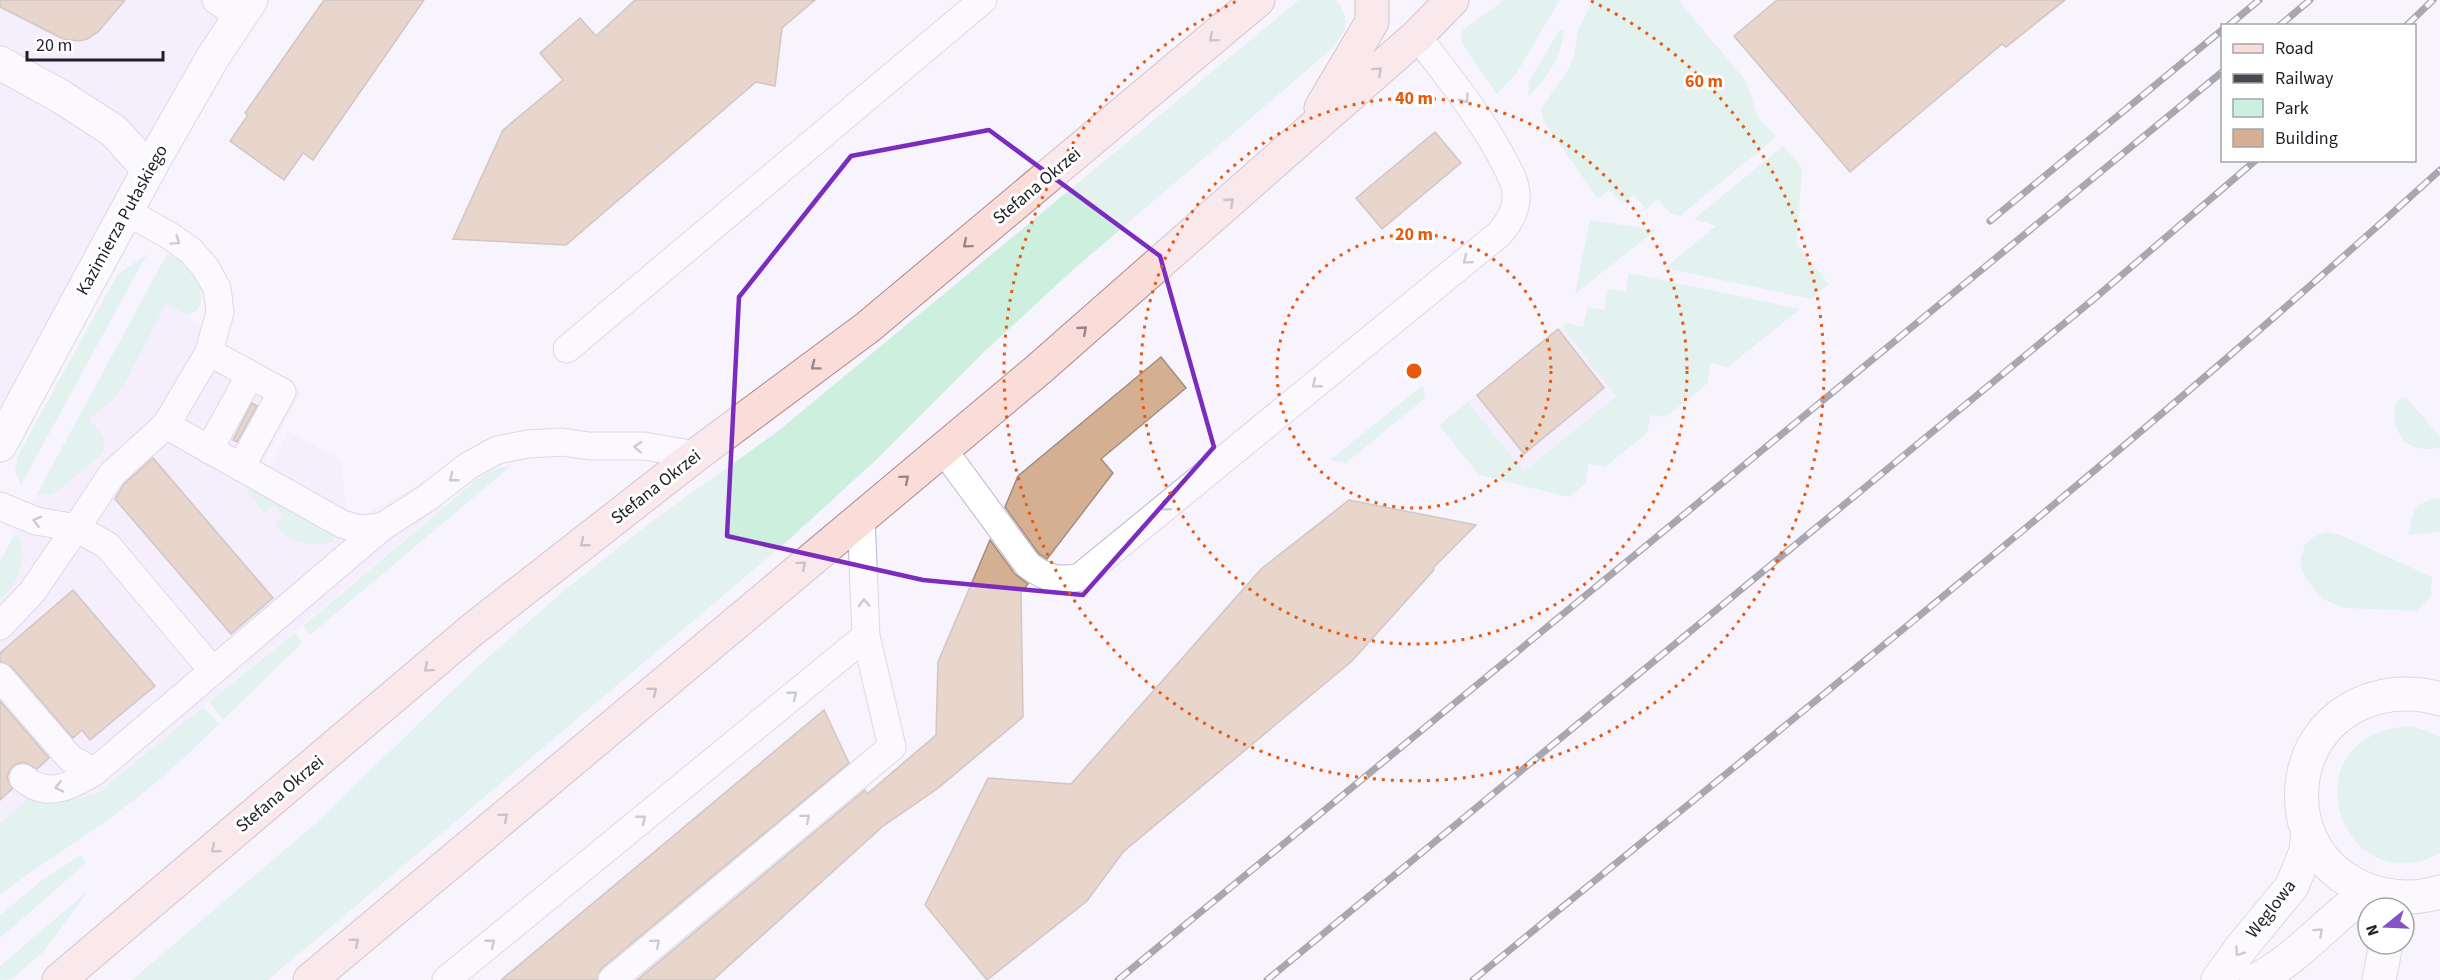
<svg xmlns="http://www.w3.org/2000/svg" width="2440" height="980" font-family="'Source Sans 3',sans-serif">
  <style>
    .commercial { fill: #f2e7fb }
    .green { fill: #cdefde }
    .building { fill: #d4af91; stroke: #a38e7d; stroke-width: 1.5 }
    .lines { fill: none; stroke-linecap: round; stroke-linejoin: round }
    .service-casing { stroke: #bcb5cd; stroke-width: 29 }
    .pedestrian-casing { stroke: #bcb5cd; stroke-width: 35 }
    .minor-casing { stroke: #bcb5cd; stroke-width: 35 }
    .tertiary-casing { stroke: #bcb5cd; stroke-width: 35 }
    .primary-casing { stroke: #ab8a8a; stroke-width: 35 }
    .service { stroke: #fff; stroke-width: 27 }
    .pedestrian { stroke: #fff; stroke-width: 33 }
    .minor { stroke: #fff; stroke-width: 33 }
    .tertiary { stroke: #fff; stroke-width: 33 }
    .primary { stroke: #fadcd9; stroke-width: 33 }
    .rail-casing { stroke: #4a4751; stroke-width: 7 }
    .rail { stroke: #fff; stroke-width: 4.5; stroke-dasharray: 14; stroke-linecap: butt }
    .oneway { stroke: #978688 }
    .oneway2 { stroke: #9a999d }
    .marked { fill: none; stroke: #7b2cbf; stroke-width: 4.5; stroke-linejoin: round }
    .ring { fill: none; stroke: #e8590c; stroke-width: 3; stroke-dasharray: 3 6 }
    .labels { text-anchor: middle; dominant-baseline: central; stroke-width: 6; stroke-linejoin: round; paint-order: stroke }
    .street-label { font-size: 18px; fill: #1f1d26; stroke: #fff }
    .centre { fill: #e8590c; stroke: #fff; stroke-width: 3 }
    .ring-label { font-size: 18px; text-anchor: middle; font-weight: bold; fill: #e8590c; stroke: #fff; stroke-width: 6; stroke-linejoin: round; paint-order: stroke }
  </style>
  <rect width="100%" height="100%" fill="#f7f4fe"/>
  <!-- commercial -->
  <g class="commercial">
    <polygon points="0,0 251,0 0,445"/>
    <polygon points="166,304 187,315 230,354 301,393 264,461 265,467 270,466 288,431 341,460 346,510 366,514 424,481 442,508 105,788 85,797 45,803 28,799 0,823 0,599 6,594 20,571 20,541 18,536 13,537 37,494 50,495 58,491 102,454 89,419 115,398 123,387"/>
    <polygon points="1562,327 1616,395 1524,471 1468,402"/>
  </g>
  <!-- green -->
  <g class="green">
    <path d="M1299 0H1336C1354 21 1344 36 1327 53L1075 268 985 351 876 460 784 544 268 980H132L316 823 476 668 567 588 659 516 777 432Z"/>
    <polygon points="1504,0 1560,0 1516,74 1497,94 1465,48 1460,36 1463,30"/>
    <polygon points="1593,0 1678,0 1746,81 1758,117 1776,137 1680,216 1671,214 1658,199 1646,209 1634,195 1623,204 1609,190 1598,199 1544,122 1541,108 1565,75 1574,56 1578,30"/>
    <path d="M1562 30 1564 31C1559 63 1549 73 1529 97L1528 83 1559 31Z"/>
    <polygon points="1783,146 1802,168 1797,244 1829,284 1811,299 1665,268 1716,226 1694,219"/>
    <polygon points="1590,220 1656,230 1575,294"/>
    <polygon points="147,254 21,485 15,472 17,457 117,275"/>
    <path d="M167 254C188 262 210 286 198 310L187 315 166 304 123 387 115 398 89 419C99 431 110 439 102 454L58 491 50 495 37 494Z"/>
    <polygon points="1629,273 1800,309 1728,367 1711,363 1708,383 1666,417 1651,415 1647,433 1605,467 1589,464 1586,483 1569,497 1479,475 1439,425 1468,402 1524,471 1616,396 1562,327 1566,323 1583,327 1588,307 1604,310 1608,289 1625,292"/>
    <polygon points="1423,385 1425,398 1346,463 1330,460"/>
    <path d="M2402 397 2407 398 2440 437V447C2427 452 2415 448 2403 441 2395 428 2388 407 2402 397Z"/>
    <polygon points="512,465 310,635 303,626 476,480 492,470"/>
    <path d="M252 487 333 532V541C310 550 290 542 275 525L283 516 275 505 265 514 247 492Z"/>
    <path d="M2440 498V532L2408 535C2414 509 2412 503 2440 498Z"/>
    <polygon points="2326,532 2340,535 2432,577 2431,596 2416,611 2345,608 2322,599 2305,577 2300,563 2305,544 2315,536"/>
    <path d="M18 536C29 559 18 584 0 599V561L13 537Z"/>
    <polygon points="294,633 303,642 223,720 209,702"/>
    <path d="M203 707 219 724C189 754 156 784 121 810 82 840 39 864 0 895V823L28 799 45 803 85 797 99 792Z"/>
    <path d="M2411 726 2430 732 2440 737V853C2341 907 2282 734 2411 726Z"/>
    <polygon points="81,855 86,863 0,938 0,915 42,880"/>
    <polygon points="89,890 43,952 11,979 0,980 0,966"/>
  </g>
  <!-- building -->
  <g class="building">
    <polygon points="0,0 125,0 98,32 87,39 79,41 63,39 0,7"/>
    <polygon points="324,0 424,0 313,160 303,153 284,180 230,141 248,115 245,113"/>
    <polygon points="635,0 815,0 782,28 775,86 756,82 566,245 453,239 503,130 563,80 540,53 580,18 596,36"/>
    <polygon points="1777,0 2065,0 2006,47 2002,44 1850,172 1734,36"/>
    <polygon points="1435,132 1461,163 1382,229 1356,198"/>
    <polygon points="1558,329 1604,388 1524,454 1477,395"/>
    <polygon points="1161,357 1186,388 1101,459 1113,473 1047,559 1039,554 1005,507 1018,476"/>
    <polygon points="252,403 257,406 237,442 233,440"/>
    <polygon points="153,458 273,598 231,634 115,499 124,484"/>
    <polygon points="1349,500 1476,525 1433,568 1434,570 1352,661 1123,852 1087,901 987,980 925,905 988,778 1071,784 1261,569"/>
    <polygon points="990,540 1015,574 1028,584 1021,593 1023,717 937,789 882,827 713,980 637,980 865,790 867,794 936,735 938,662"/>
    <polygon points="73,590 155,686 90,740 82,730 73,738 12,667 0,662 0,653"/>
    <polygon points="0,701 49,758 37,769 24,762 16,764 11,768 7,777 12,789 0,800"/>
    <polygon points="824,710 849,763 602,968 597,980 501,980"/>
  </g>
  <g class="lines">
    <defs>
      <g id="service">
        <polyline points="216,0 240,16"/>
        <polyline points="567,349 983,0"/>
        <polyline points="209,352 282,392 241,467"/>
        <polyline points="166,425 342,524 360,529 382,527"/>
        <path d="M942 448 1028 565C1045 578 1059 582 1080 577L1499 234C1510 222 1517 209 1516 193 1515 179 1506 166 1500 154 1477 112 1447 75 1417 36"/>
        <polyline points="209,450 250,375"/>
        <polyline points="0,506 36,521 76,528 112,474 166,425 209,352 220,312 217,288 205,267 191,251 170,236 126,211"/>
        <polyline points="0,626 32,592 76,528 107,545 213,671"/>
        <polyline points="0,677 70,758 94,772 382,527 427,498 468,466 497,450 528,444 562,442 589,446 644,446 696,455"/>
        <path d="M23 778C47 799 71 786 94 772"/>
        <polyline points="446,980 866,636"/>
        <polyline points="612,980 892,747 866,636 861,516"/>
      </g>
      <polyline id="pedestrian" points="0,63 60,96 114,131 149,170"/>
      <polyline id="minor" points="0,445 154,160 213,57 251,0"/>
      <g id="tertiary">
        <path d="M2440 699C2377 680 2308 716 2302 786 2295 864 2369 913 2440 892"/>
        <polyline points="2218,980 2241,948 2292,886 2306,851 2308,831"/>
        <path d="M2256 980C2299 958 2329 919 2368 892"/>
        <polyline points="2379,980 2386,944"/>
      </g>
      <g id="primary">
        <polyline points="1321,108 1372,22 1372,0"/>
        <polyline points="59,980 472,630 696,455 868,327 1258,0"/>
        <polyline points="310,980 1039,369 1417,36 1452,0"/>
      </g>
    </defs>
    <!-- service casing -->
    <use href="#service" class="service-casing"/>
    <!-- pedestrian casing -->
    <use href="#pedestrian" class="pedestrian-casing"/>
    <!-- minor casing -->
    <use href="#minor" class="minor-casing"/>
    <!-- tertiary casing -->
    <use href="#tertiary" class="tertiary-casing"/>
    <!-- primary casing -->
    <use href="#primary" class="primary-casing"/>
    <!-- service -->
    <use href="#service" class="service"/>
    <!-- pedestrian -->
    <use href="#pedestrian" class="pedestrian"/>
    <!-- minor -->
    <use href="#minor" class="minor"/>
    <!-- tertiary -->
    <use href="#tertiary" class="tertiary"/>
    <!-- primary -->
    <use href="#primary" class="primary"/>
    <defs>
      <g id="rail">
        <polyline points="2228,26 2259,0"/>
        <polyline points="2279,26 2310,0"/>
        <polyline points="2406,26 2433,0"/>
        <polyline points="1990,221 2222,30"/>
        <polyline points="1118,980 2222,72"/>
        <polyline points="1267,980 2095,298 2256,160"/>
        <path d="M1473 980C1798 714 2129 452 2440 170"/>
      </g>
    </defs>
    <!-- rail casing -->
    <use href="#rail" class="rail-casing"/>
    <!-- rail -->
    <use href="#rail" class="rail"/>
  </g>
  <!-- one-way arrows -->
  <defs><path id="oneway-chevron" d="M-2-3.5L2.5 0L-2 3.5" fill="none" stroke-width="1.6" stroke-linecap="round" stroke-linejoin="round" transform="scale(1.5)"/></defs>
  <g class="oneway">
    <use href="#oneway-chevron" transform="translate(1213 38) rotate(140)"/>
    <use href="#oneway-chevron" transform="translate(1378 71) rotate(-42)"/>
    <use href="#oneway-chevron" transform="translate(1230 202) rotate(-41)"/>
    <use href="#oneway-chevron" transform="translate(967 244) rotate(140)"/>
    <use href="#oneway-chevron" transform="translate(1083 330) rotate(-41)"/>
    <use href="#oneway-chevron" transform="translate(815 366) rotate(143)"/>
    <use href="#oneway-chevron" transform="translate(905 479) rotate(-40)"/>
    <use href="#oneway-chevron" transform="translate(584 543) rotate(142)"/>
    <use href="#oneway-chevron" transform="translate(802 565) rotate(-40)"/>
    <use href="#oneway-chevron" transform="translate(428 668) rotate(140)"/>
    <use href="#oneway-chevron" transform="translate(653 691) rotate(-40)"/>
    <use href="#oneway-chevron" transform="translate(504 817) rotate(-40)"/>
    <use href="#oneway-chevron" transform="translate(215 849) rotate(140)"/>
    <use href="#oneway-chevron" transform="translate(355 942) rotate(-40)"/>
  </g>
  <g class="oneway2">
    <use href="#oneway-chevron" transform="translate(1465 99) rotate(53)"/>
    <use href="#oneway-chevron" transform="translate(176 241) rotate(35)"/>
    <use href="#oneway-chevron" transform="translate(1467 260) rotate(141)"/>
    <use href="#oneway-chevron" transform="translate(1316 384) rotate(141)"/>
    <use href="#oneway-chevron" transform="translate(638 447) rotate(-177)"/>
    <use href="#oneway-chevron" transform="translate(453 478) rotate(142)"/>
    <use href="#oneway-chevron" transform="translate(1165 507) rotate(141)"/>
    <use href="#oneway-chevron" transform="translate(37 521) rotate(-166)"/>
    <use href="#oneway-chevron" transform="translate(864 603) rotate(-92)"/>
    <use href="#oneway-chevron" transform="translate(793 695) rotate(-39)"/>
    <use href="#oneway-chevron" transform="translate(59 787) rotate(167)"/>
    <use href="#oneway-chevron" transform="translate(806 818) rotate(-40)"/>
    <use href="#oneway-chevron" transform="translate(642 819) rotate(-39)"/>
    <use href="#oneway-chevron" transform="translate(2319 932) rotate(-42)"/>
    <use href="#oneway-chevron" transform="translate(491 943) rotate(-39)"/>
    <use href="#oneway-chevron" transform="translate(656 943) rotate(-40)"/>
    <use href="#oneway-chevron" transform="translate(2239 952) rotate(126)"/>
  </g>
  <!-- marked area -->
  <path d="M0 0H2440V980H0ZM989 130 1160 256 1214 447 1083 595 923 580 727 536 739 297 851 156Z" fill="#f7f4fe" fill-opacity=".55" fill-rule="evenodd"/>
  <path class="marked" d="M989 130 1160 256 1214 447 1083 595 923 580 727 536 739 297 851 156Z"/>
  <!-- distance rings -->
  <g class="ring">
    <circle cx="1414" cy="371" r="137"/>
    <circle cx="1414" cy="371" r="273"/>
    <path d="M1591 1A410 410 0 1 1 1237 1"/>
  </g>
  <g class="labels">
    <!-- street labels -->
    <g class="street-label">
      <text transform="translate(1037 186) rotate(-40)">Stefana Okrzei</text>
      <text transform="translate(122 220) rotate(-61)">Kazimierza Pułaskiego</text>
      <text transform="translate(656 487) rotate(-38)">Stefana Okrzei</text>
      <text transform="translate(280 794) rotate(-40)">Stefana Okrzei</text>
      <text transform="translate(2271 909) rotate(-52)">Węglowa</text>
    </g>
  </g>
  <circle cx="1414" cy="371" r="9" class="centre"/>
  <g class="ring-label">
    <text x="1704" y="87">60 m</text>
    <text x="1414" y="104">40 m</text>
    <text x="1414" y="240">20 m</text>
  </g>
  <!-- legend -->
  <rect x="2221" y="24" width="195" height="138" fill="#ffffff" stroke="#a5a5a8" stroke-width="1.5"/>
  <rect x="2233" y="44" width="30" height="9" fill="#fadcd9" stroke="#a5a5a8" stroke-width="1.5"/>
  <text x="2275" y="54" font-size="18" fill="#1f1d26">Road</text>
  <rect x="2233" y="74" width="30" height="9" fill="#4a4751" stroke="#a5a5a8" stroke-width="1.5"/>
  <text x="2275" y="84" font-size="18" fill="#1f1d26">Railway</text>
  <rect x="2233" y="99" width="30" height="18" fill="#cdefde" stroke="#a5a5a8" stroke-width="1.5"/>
  <text x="2275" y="114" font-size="18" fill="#1f1d26">Park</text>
  <rect x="2233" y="129" width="30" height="18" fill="#d4af91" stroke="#a5a5a8" stroke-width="1.5"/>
  <text x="2275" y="144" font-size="18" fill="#1f1d26">Building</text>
  <!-- north arrow -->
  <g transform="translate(2386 926) rotate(252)"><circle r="28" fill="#ffffff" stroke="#a5a5a8" stroke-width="1.5"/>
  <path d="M0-4.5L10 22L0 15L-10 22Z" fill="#8552ca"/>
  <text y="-9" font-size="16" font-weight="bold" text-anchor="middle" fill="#1f1d26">N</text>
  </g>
  <!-- scale -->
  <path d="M27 51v9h136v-9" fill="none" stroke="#1f1d26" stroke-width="3"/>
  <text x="36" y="51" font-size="18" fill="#1f1d26" stroke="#ffffff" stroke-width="4.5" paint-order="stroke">20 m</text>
</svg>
